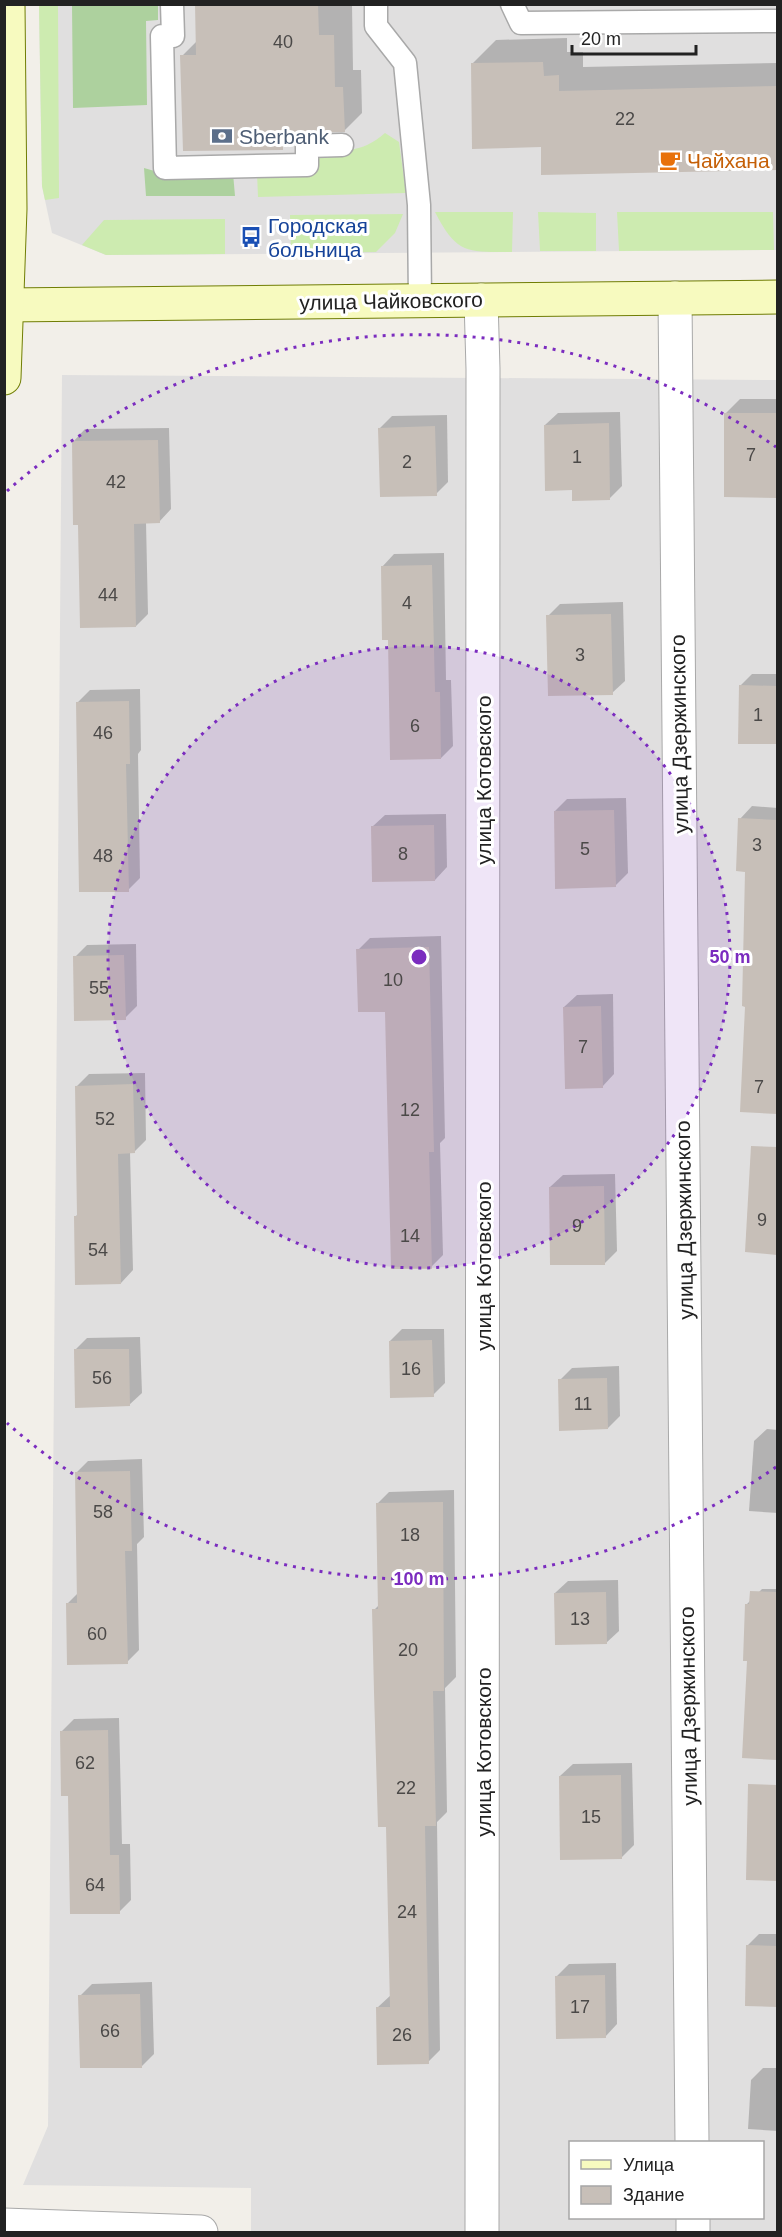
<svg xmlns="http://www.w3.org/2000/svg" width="782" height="2237" font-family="Arial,sans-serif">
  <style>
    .residential { fill: #e0dfdf; fill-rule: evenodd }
    .grass { fill: #cdebb0 }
    .forest { fill: #add19e }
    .shadow { fill: #0003 }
    .building { fill: #c7bfb8 }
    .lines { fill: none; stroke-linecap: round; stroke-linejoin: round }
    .lane-casing { stroke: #a9a9a9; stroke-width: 25 }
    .street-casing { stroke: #a9a9a9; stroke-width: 35 }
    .secondary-casing { stroke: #707d05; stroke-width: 35 }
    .lane { stroke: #fff; stroke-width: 22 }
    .street { stroke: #fff; stroke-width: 33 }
    .secondary { stroke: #f7fabf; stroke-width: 33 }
    .ring { fill: none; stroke: #7b2cbf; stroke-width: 3; stroke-dasharray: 3 6 }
    .labels { text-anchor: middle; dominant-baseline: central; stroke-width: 6; stroke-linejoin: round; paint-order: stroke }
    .number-label { font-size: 18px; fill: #4b4948 }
    .service-label { font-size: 21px; fill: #4e5e75; stroke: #fff; text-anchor: start }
    .food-label { font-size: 21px; fill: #c56008; stroke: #fff; text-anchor: start }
    .transit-label { font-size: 21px; fill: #164399; stroke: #fff; text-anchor: start }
    .street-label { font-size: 21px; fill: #222; stroke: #fff }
    .centre { fill: #7b2cbf; stroke: #fff; stroke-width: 3 }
    .ring-label { font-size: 18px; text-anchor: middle; font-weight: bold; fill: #7b2cbf; stroke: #fff; stroke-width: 6; stroke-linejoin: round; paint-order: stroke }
  </style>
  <rect width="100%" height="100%" fill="#f2efe9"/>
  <!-- residential -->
  <g class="residential">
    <polygon points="39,5 777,5 777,250 106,255 52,233 42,186"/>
    <path d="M62 375 777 380V2232H251V2188L23 2185 48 2126ZM570 2142H762V2218H570Z"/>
  </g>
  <!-- grass -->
  <g class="grass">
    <polygon points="39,5 58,5 59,198 45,200 42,186"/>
    <path d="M385 133 399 142 406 193 258 197 257 173C275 167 296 157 315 153 344 148 360 155 385 133Z"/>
    <path d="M435 212H513L512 252C468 252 457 255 435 212Z"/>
    <polygon points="538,212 596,213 596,251 540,251"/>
    <polygon points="617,212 773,212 774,250 619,251"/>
    <polygon points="403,214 395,233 376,252 291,253 290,215"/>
    <polygon points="225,219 225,254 106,255 82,245 104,220"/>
  </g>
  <!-- forest -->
  <g class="forest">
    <polygon points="72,5 158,5 158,20 146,21 147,105 73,108"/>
    <polygon points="144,168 165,174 233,173 235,196 146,196"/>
  </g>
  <!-- shadow -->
  <g class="shadow">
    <polygon points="197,4 352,4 353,70 361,70 362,113 344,131 299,131 282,148 182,56 197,41"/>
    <polygon points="567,38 567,52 583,52 583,67 778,63 778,169 543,174 542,146 472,64 496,40"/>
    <polygon points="740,399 778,399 778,496 725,496 726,413"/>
    <polygon points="620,412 622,486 610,498 573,489 545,425 558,413"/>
    <polygon points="447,415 448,482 436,494 380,428 392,416"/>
    <polygon points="169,428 171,509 159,522 146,522 148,614 136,626 79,523 73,442 85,429"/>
    <polygon points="444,553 446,680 451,680 453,746 441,758 382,567 394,554"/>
    <polygon points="623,602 625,681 612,693 548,616 560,604"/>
    <polygon points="752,674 778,674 778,742 740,742 740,686"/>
    <polygon points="140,689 141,750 138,754 140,878 128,890 78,702 90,690"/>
    <polygon points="626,798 628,873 615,886 555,811 567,799"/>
    <polygon points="752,806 778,808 778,1112 741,1110 747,1005 746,870 740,819"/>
    <polygon points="446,814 447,867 435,880 372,827 385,815"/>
    <polygon points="441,936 445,1138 440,1143 443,1255 431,1267 386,1010 358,950 370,938"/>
    <polygon points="136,944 137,1006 125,1018 75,957 87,945"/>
    <polygon points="613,994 614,1074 602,1087 564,1007 577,995"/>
    <polygon points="145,1073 146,1140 134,1152 130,1152 133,1270 121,1283 75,1217 79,1213 77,1086 89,1074"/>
    <polygon points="762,1173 778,1174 778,1253 746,1251"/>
    <polygon points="615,1174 617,1251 605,1263 550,1187 563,1175"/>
    <polygon points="402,1329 444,1329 445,1383 433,1395 390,1341"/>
    <polygon points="140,1337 142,1393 129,1405 75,1350 87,1338"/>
    <polygon points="619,1366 620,1416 608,1428 560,1380 572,1368"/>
    <polygon points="767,1429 778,1430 778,1513 749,1511 754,1441"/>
    <polygon points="142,1459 144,1537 137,1544 139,1650 127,1662 67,1604 78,1593 76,1473 88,1461"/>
    <polygon points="454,1490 456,1677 445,1688 447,1812 437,1822 440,2050 428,2062 378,2007 391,1995 388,1825 374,1610 380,1604 377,1504 389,1492"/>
    <polygon points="618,1580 619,1631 606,1643 555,1593 568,1581"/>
    <polygon points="762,1589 778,1589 778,1759 744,1757 748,1660 747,1604"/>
    <polygon points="119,1718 122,1844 130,1844 131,1900 119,1912 70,1794 62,1731 74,1719"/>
    <polygon points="632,1763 634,1845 622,1857 560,1776 573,1764"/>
    <polygon points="761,1811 778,1812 778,1879 748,1879"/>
    <polygon points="759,1934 778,1934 778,2005 747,2005 747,1946"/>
    <polygon points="616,1963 617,2024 605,2037 556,1977 569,1964"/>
    <polygon points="152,1982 154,2054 142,2066 80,1996 92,1984"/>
    <polygon points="763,2068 778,2068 778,2131 748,2129 751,2080"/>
  </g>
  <!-- building -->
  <g class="building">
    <polygon points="195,4 318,4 319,35 334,35 335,87 343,87 345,132 283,133 283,150 183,151 180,55 196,55"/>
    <polygon points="543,62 544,76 559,75 559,91 777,86 777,170 541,175 541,147 472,149 471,63"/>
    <polygon points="724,413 777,413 777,498 724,497"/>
    <polygon points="609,423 610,500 572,501 572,490 545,491 544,425"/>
    <polygon points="435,426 437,496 380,497 378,428"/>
    <polygon points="158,440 160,523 134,524 136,627 80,628 78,525 73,525 72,441"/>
    <polygon points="432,565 435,692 440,692 441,759 390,760 388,640 382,640 381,566"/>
    <polygon points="611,614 613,695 548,696 546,615"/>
    <polygon points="739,685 777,686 777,744 738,744"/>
    <polygon points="129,701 130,764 126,764 129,892 79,892 76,702"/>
    <polygon points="614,810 616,887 555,889 554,811"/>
    <polygon points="738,818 777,820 777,1114 740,1112 745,1007 742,1006 745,872 736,871"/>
    <polygon points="434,825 435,881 372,882 371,826"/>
    <polygon points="429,947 434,1152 429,1152 432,1269 391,1269 385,1012 358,1012 356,949"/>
    <polygon points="124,955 126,1020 74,1021 73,956"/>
    <polygon points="601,1006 603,1088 565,1089 563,1007"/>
    <polygon points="133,1084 135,1153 118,1154 121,1284 75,1285 74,1216 77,1216 75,1086"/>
    <polygon points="751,1146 777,1147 777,1255 745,1252"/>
    <polygon points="604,1186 605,1265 550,1265 549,1187"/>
    <polygon points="432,1340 434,1397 390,1398 389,1341"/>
    <polygon points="74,1349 129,1349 130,1406 75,1408"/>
    <polygon points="607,1378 608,1429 559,1431 558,1379"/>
    <polygon points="130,1471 132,1551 125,1551 128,1664 67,1665 66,1603 77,1603 75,1472"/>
    <polygon points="443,1502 444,1691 433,1691 436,1826 425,1826 429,2064 377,2065 376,2007 390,2007 386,1827 378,1827 374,1692 372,1609 378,1609 376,1503"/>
    <polygon points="750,1591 777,1592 777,1760 742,1758 747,1661 743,1661 745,1604 749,1604"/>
    <polygon points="606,1592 607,1644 555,1645 554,1593"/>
    <polygon points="108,1730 110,1855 119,1855 120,1914 70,1914 68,1796 61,1796 60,1731"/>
    <polygon points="621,1775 622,1859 560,1860 559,1776"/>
    <polygon points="748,1784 777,1785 777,1881 746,1880"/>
    <polygon points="746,1945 777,1946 777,2007 745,2006"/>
    <polygon points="605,1975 606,2038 556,2039 555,1976"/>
    <polygon points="140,1994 142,2068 80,2068 78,1995"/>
  </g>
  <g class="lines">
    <defs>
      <g id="lane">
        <polyline points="172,4 173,36 162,36 165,168 307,165 307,146 342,145"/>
        <polyline points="376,4 376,26 405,63 419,205 420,301"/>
        <polyline points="512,4 521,23 778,21"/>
      </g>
      <g id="street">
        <polyline points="675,298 692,2142"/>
        <polyline points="481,300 483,369 482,2232"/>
        <polyline points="693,2218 693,2232"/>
        <polyline points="4,2225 201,2232"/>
      </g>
      <g id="secondary">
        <polyline points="4,305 778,297"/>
        <polyline points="4,378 10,209 8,4"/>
      </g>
    </defs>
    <!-- lane casing -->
    <use href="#lane" class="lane-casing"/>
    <!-- street casing -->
    <use href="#street" class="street-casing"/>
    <!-- secondary casing -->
    <use href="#secondary" class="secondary-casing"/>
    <!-- lane -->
    <use href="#lane" class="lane"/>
    <!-- street -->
    <use href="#street" class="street"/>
    <!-- secondary -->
    <use href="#secondary" class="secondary"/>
  </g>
  <!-- distance rings -->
  <circle cx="419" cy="957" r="311" fill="#7b2cbf" fill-opacity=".12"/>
  <g class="ring">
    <circle cx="419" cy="957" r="311"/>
    <path d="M776 1467A622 622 0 0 1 7 1423M7 491A622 622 0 0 1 776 447"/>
  </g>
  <!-- icons -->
  <defs>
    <symbol id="bank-bare" viewBox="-9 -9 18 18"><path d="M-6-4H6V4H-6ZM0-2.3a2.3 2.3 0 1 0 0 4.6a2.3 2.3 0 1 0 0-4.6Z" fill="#5c6f8a" stroke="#fff" stroke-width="2.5" paint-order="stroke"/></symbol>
    <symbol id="cafe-bare" viewBox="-9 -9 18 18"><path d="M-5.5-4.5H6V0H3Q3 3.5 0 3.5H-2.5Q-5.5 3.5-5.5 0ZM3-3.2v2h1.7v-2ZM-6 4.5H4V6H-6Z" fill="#e8710a" stroke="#fff" stroke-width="2.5" paint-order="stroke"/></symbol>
    <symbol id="bus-bare" viewBox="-9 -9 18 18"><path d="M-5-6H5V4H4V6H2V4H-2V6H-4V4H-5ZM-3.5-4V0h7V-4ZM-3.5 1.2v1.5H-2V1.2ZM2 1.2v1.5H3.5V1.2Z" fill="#1a4fb4" stroke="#fff" stroke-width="2.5" paint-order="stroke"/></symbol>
  </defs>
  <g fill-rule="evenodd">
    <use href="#bank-bare" x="207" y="121" width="30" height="30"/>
    <use href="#cafe-bare" x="655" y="145" width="30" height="30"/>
    <use href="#bus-bare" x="236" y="222" width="30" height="30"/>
  </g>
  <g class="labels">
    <!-- number labels -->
    <g class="number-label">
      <text x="283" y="42">40</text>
      <text x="625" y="119">22</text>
      <text x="751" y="455">7</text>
      <text x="577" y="457">1</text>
      <text x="407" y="462">2</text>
      <text x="116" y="482">42</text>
      <text x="108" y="595">44</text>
      <text x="407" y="603">4</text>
      <text x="580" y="655">3</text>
      <text x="758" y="715">1</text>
      <text x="415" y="726">6</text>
      <text x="103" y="733">46</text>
      <text x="757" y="845">3</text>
      <text x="585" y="849">5</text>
      <text x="403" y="854">8</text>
      <text x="103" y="856">48</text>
      <text x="393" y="980">10</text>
      <text x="99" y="988">55</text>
      <text x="583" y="1047">7</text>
      <text x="759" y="1087">7</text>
      <text x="410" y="1110">12</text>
      <text x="105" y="1119">52</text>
      <text x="762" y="1220">9</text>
      <text x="577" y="1226">9</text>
      <text x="410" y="1236">14</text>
      <text x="98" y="1250">54</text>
      <text x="411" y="1369">16</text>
      <text x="102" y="1378">56</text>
      <text x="583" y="1404">11</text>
      <text x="103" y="1512">58</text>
      <text x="410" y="1535">18</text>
      <text x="580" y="1619">13</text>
      <text x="97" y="1634">60</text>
      <text x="408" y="1650">20</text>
      <text x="85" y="1763">62</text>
      <text x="406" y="1788">22</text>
      <text x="591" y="1817">15</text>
      <text x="95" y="1885">64</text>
      <text x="407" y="1912">24</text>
      <text x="580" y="2007">17</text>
      <text x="110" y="2031">66</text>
      <text x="402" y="2035">26</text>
    </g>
    <!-- service labels -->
    <g class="service-label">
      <text x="239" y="136">Sberbank</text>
    </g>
    <!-- food labels -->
    <g class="food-label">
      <text x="687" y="160">Чайхана</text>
    </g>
    <!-- transit labels -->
    <g class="transit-label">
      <text x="268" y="225">Городская<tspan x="268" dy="24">больница</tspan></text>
    </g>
    <!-- street labels -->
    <g class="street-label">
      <text transform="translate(391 301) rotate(-1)">улица Чайковского</text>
      <text transform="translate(679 734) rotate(-91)">улица Дзержинского</text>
      <text transform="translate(483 780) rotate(-90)">улица Котовского</text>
      <text transform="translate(684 1220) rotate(-91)">улица Дзержинского</text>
      <text transform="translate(483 1266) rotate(-90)">улица Котовского</text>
      <text transform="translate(688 1706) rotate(-91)">улица Дзержинского</text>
      <text transform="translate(483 1752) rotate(-90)">улица Котовского</text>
    </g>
  </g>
  <circle cx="419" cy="957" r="9" class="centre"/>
  <g class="ring-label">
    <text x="730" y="963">50 m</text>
    <text x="419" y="1585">100 m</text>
  </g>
  <!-- border -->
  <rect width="782" height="2237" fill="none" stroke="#222222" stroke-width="12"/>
  <!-- legend -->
  <rect x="569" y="2141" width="195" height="78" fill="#ffffff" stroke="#a7a7a7" stroke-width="1.5"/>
  <rect x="581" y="2160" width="30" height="9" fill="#f7fabf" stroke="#a7a7a7" stroke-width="1.5"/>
  <text x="623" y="2171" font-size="18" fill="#222222">Улица</text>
  <rect x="581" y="2186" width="30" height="18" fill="#c7bfb8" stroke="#a7a7a7" stroke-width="1.5"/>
  <text x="623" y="2201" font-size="18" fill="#222222">Здание</text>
  <!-- scale -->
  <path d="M572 45v9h124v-9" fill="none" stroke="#222222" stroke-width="3"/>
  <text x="581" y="45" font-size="18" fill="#222222" stroke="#ffffff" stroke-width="4.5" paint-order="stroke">20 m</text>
</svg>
